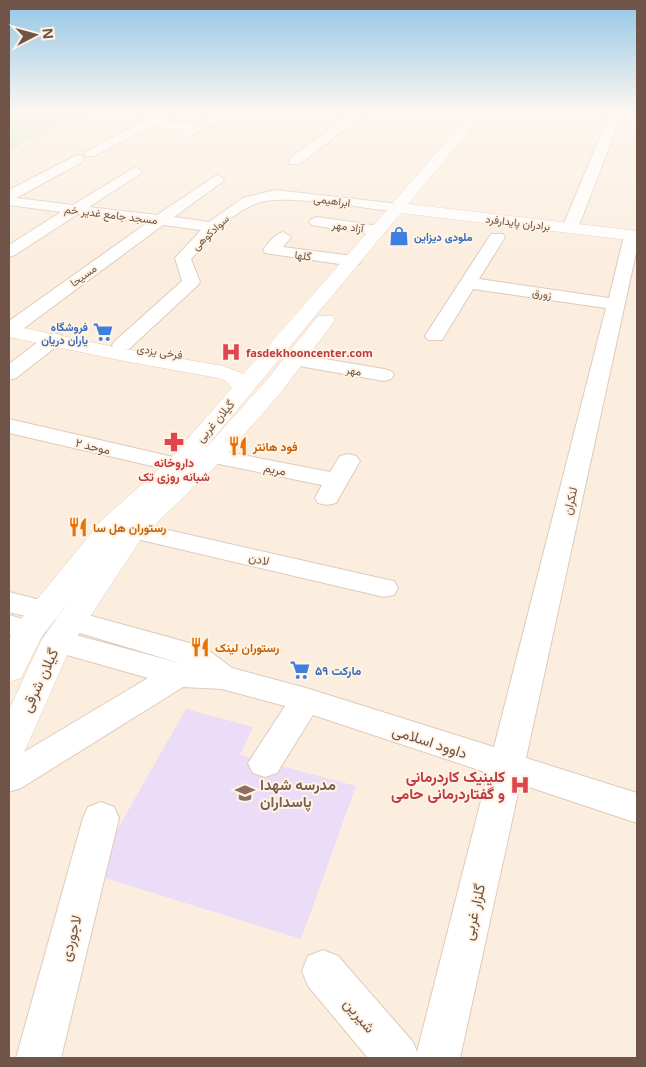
<svg xmlns="http://www.w3.org/2000/svg" width="646" height="1067" font-family="'Open Sans',Vazirmatn,sans-serif">
  <style>
    .education { fill: #ebdcf7 }
    .green { fill: #d2e8be }
    .lines { fill: none; stroke-linecap: round; stroke-linejoin: round }
    .minor-casing { stroke: #dfcabb; stroke-width: 2 }
    .secondary-casing { stroke: #e6ccbb; stroke-width: 1 }
    .minor { fill: #fff; fill-rule: evenodd }
    .secondary { fill: #fff; fill-rule: evenodd }
    .labels { text-anchor: middle; dominant-baseline: central; stroke-width: 4; stroke-linejoin: round; paint-order: stroke }
    .far-street-label { font-size: 11px; fill: #705448; stroke: #fff3e4 }
    .far-shop-label { font-size: 11px; font-weight: bold; fill: #366cbe; stroke: #fff3e4; text-anchor: start }
    .far-health-label { font-size: 11px; font-weight: bold; fill: #be3a42; stroke: #fff3e4; text-anchor: start }
    .street-label { font-size: 12px; fill: #705448; stroke: #fff3e4 }
    .food-label { font-size: 12px; font-weight: bold; fill: #c56008; stroke: #fff3e4; text-anchor: start }
    .health-label { font-size: 12px; font-weight: bold; fill: #be3a42; stroke: #fff3e4 }
    .shop-label { font-size: 12px; font-weight: bold; fill: #366cbe; stroke: #fff3e4; text-anchor: start }
    .near-street-label { font-size: 15px; fill: #705448; stroke: #fff3e4 }
    .near-health-label { font-size: 15px; font-weight: bold; fill: #be3a42; stroke: #fff3e4; text-anchor: end }
    .near-education-label { font-size: 15px; font-weight: bold; fill: #785e54; stroke: #fff3e4; text-anchor: start }
  </style>
  <rect width="100%" height="100%" fill="#fbeedf"/>
  <!-- education -->
  <polygon class="education" points="186,709 253,727 240,755 356,786 301,939 92,874"/>
  <!-- green -->
  <polygon class="green" points="9,111 92,111 9,150"/>
  <g class="lines">
    <defs>
      <g id="minor">
        <polygon points="161,111 175,111 161,120 197,124 203,128 189,137 183,133 185,130 150,126 94,156 86,156 84,153"/>
        <polygon points="221,111 235,111 213,125 205,125 205,121"/>
        <polygon points="356,111 369,111 300,164 290,164 289,161 290,158"/>
        <polygon points="611,111 623,111 578,228 575,231 565,231 562,228"/>
        <path d="M77 155 82 156 83 159 82 162 16 198 73 205 135 167 142 171 140 174 89 207 157 215 217 175 224 179 222 182 174 217 209 222 243 198 275 190 399 204 406 208 399 212C367 209 281 192 255 204 229 214 210 239 191 259L200 282 197 286 129 349H115L112 345 115 341 182 281 175 258 201 230 163 225 16 334 9 336V321L147 223 78 214 15 255 9 257V245L61 212 9 205V190Z"/>
        <polygon points="317,217 379,226 387,231 379,236 312,225 309,222 312,219"/>
        <polygon points="632,231 637,233 637,248 526,758 637,793 637,823 520,784 460,1058 368,1058 308,986 302,971 308,956 323,950 338,956 413,1042 417,1052 488,773 313,715 277,773 265,777 253,773 248,763 285,706 222,689 183,687 21,788 9,792 9,761 148,678 46,649 42,641 46,633 57,630 183,664 60,627 55,620 60,613 70,610 204,647 232,668 306,688 494,747 606,308 473,289 442,340 428,340 425,336 491,234 503,234 505,237 479,279 609,298 624,236"/>
        <path d="M283 232 291 237 283 247 353 256 359 258 361 261 359 264 353 266 265 253 263 250C268 243 275 234 283 232Z"/>
        <polygon points="54,333 61,335 64,339 61,343 16,378 9,380 9,364 47,335"/>
        <polygon points="295,354 384,369 391,371 394,375 391,379 384,381 288,364 285,360 288,356"/>
        <polygon points="9,419 186,460 190,465 186,470 178,472 9,433"/>
        <polygon points="212,449 330,472 340,456 348,454 356,456 360,461 336,503 327,505 318,503 315,498 322,485 204,461 200,456 204,451"/>
        <polygon points="133,522 384,579 394,581 398,588 394,595 384,597 124,536 120,530 124,524"/>
        <polygon points="9,592 56,604 61,611 56,618 46,621 9,612"/>
        <polygon points="9,615 40,624 44,631 40,638 29,641 9,635"/>
        <polygon points="101,802 114,807 119,818 61,1058 16,1058 83,818 88,807"/>
      </g>
      <polygon id="secondary" points="473,111 485,111 408,204 637,231 637,241 401,213 202,452 266,381 318,316 332,316 335,320 282,391 221,461 143,536 72,644 22,757 9,761 9,710 41,641 67,604 42,636 21,678 9,682 9,640 18,623 102,520 169,460 232,388 226,381 218,378 119,360 9,337 9,325 119,348 223,366 244,374"/>
    </defs>
    <!-- minor casing -->
    <use href="#minor" class="minor-casing"/>
    <!-- secondary casing -->
    <use href="#secondary" class="secondary-casing"/>
    <!-- minor -->
    <use href="#minor" class="minor"/>
    <!-- secondary -->
    <use href="#secondary" class="secondary"/>
  </g>
  <!-- sky -->
  <linearGradient id="sky" x2="0" y2="1"><stop stop-color="#93c6e6"/><stop offset="0.43" stop-color="#fdf7f1"/><stop offset="1" stop-color="#fdf7f1" stop-opacity="0"/></linearGradient>
  <rect width="646" height="260" fill="url(#sky)"/>
  <!-- icons -->
  <defs>
    <symbol id="shop-bare" viewBox="-9 -9 18 18"><path d="M-5-2.5h2.3a2.7 3.5 0 0 1 5.4 0H5L5.5 6h-11ZM-1.5-2.5h3a1.5 2.3 0 0 0-3 0Z" fill="#3f7fe0" stroke="#fff3e4" stroke-width="2.5" paint-order="stroke"/></symbol>
    <symbol id="supermarket-bare" viewBox="-9 -9 18 18"><path d="M-6-5.5h2.5l.6 2H6L4.5 2H-2.5L-4.4-4H-6ZM-1.5 3.2a1.3 1.3 0 1 0 .1 0ZM3 3.2a1.3 1.3 0 1 0 .1 0Z" fill="#3f7fe0" stroke="#fff3e4" stroke-width="2.5" paint-order="stroke"/></symbol>
    <symbol id="hospital-bare" viewBox="-9 -9 18 18"><path d="M-5-5h3v3.5h4V-5h3V5h-3V1.5h-4V5h-3Z" fill="#e0444e" stroke="#fff3e4" stroke-width="2.5" paint-order="stroke"/></symbol>
    <symbol id="pharmacy-bare" viewBox="-9 -9 18 18"><path d="M-2-6h4v4h4v4h-4v4h-4v-4h-4v-4h4Z" fill="#e0444e" stroke="#fff3e4" stroke-width="2.5" paint-order="stroke"/></symbol>
    <symbol id="restaurant-bare" viewBox="-9 -9 18 18"><path d="M-5-6h1v4h1v-4h1v4h1v-4h1v5L-1.5 .5V6h-2V.5L-5-1ZM5-6V6H3V1.5H1.5Q1.5-4 5-6Z" fill="#e8710a" stroke="#fff3e4" stroke-width="2.5" paint-order="stroke"/></symbol>
    <symbol id="school-bare" viewBox="-9 -9 18 18"><path d="M0-5L7-2L0 1L-7-2ZM-4 1L0 2.5L4 1V4Q0 6-4 4Z" fill="#8d6e63" stroke="#fff3e4" stroke-width="2.5" paint-order="stroke"/></symbol>
  </defs>
  <g fill-rule="evenodd">
    <use href="#shop-bare" x="385" y="222" width="28" height="28"/>
    <use href="#supermarket-bare" x="89" y="318" width="28" height="28"/>
    <use href="#hospital-bare" x="217" y="338" width="28" height="28"/>
    <use href="#pharmacy-bare" x="160" y="428" width="28" height="28"/>
    <use href="#restaurant-bare" x="224" y="432" width="28" height="28"/>
    <use href="#restaurant-bare" x="64" y="513" width="28" height="28"/>
    <use href="#restaurant-bare" x="186" y="633" width="28" height="28"/>
    <use href="#supermarket-bare" x="286" y="656" width="28" height="28"/>
    <use href="#hospital-bare" x="506" y="771" width="28" height="28"/>
    <use href="#school-bare" x="231" y="779" width="28" height="28"/>
  </g>
  <g class="labels">
    <!-- far-street labels -->
    <g class="far-street-label">
      <text transform="translate(332 200) rotate(7)">ابراهیمی</text>
      <text transform="translate(111 214) rotate(7)">مسجد جامع غدیر خم</text>
      <text transform="translate(518 222) rotate(7)">برادران پایدارفرد</text>
      <text transform="translate(348 226) rotate(8)">آزاد مهر</text>
      <text transform="translate(210 232) rotate(-43)">سوادکوهی</text>
      <text transform="translate(303 255) rotate(7)">گلها</text>
      <text transform="translate(83 275) rotate(-36)">مسیحا</text>
      <text transform="translate(542 293) rotate(8)">زورق</text>
      <text transform="translate(160 351) rotate(9)">فرخی یزدی</text>
      <text transform="translate(354 370) rotate(10)">مهر</text>
    </g>
    <!-- far-shop labels -->
    <g class="far-shop-label">
      <text x="414" y="236">ملودی دیزاین</text>
      <text x="88" y="326" text-anchor="end">فروشگاه<tspan x="88" dy="13">یاران دریان</tspan></text>
    </g>
    <!-- far-health labels -->
    <g class="far-health-label">
      <text x="246" y="352">fasdekhooncenter.com</text>
    </g>
    <!-- street labels -->
    <g class="street-label">
      <text transform="translate(215 421) rotate(-49)">گیلان غربی</text>
      <text transform="translate(93 446) rotate(13)">موحد ۲</text>
      <text transform="translate(275 469) rotate(11)">مریم</text>
      <text transform="translate(570 501) rotate(-77)">لنکران</text>
      <text transform="translate(259 559) rotate(13)">لادن</text>
    </g>
    <!-- food labels -->
    <g class="food-label">
      <text x="253" y="446">فود هانتر</text>
      <text x="93" y="527">رستوران هل سا</text>
      <text x="215" y="647">رستوران لینک</text>
    </g>
    <!-- health labels -->
    <g class="health-label">
      <text x="174" y="462">داروخانه<tspan x="174" dy="14">شبانه روزی تک</tspan></text>
    </g>
    <!-- shop labels -->
    <g class="shop-label">
      <text x="315" y="670">مارکت ۵۹</text>
    </g>
    <!-- near-street labels -->
    <g class="near-street-label">
      <text transform="translate(39 680) rotate(-65)">گیلان شرقی</text>
      <text transform="translate(430 741) rotate(18)">داوود اسلامی</text>
      <text transform="translate(473 912) rotate(-77)">گلزار غربی</text>
      <text transform="translate(70 938) rotate(-75)">لاجوردی</text>
      <text transform="translate(360 1015) rotate(50)">شیرین</text>
    </g>
    <!-- near-health labels -->
    <g class="near-health-label">
      <text x="505" y="776">کلینیک کاردرمانی<tspan x="505" dy="17">و گفتاردرمانی حامی</tspan></text>
    </g>
    <!-- near-education labels -->
    <g class="near-education-label">
      <text x="260" y="784">مدرسه شهدا<tspan x="260" dy="17">پاسداران</tspan></text>
    </g>
  </g>
  <!-- border -->
  <rect width="646" height="1067" fill="none" stroke="#705448" stroke-width="20"/>
  <!-- north arrow -->
  <g transform="translate(35 35) rotate(84)" stroke="#fff3e4" stroke-width="4" paint-order="stroke">
  <path d="M0-4L9 19L0 12L-9 19Z" fill="#705448"/>
  <text y="-8" font-size="14" font-weight="bold" text-anchor="middle" fill="#705448">N</text>
  </g>
</svg>
